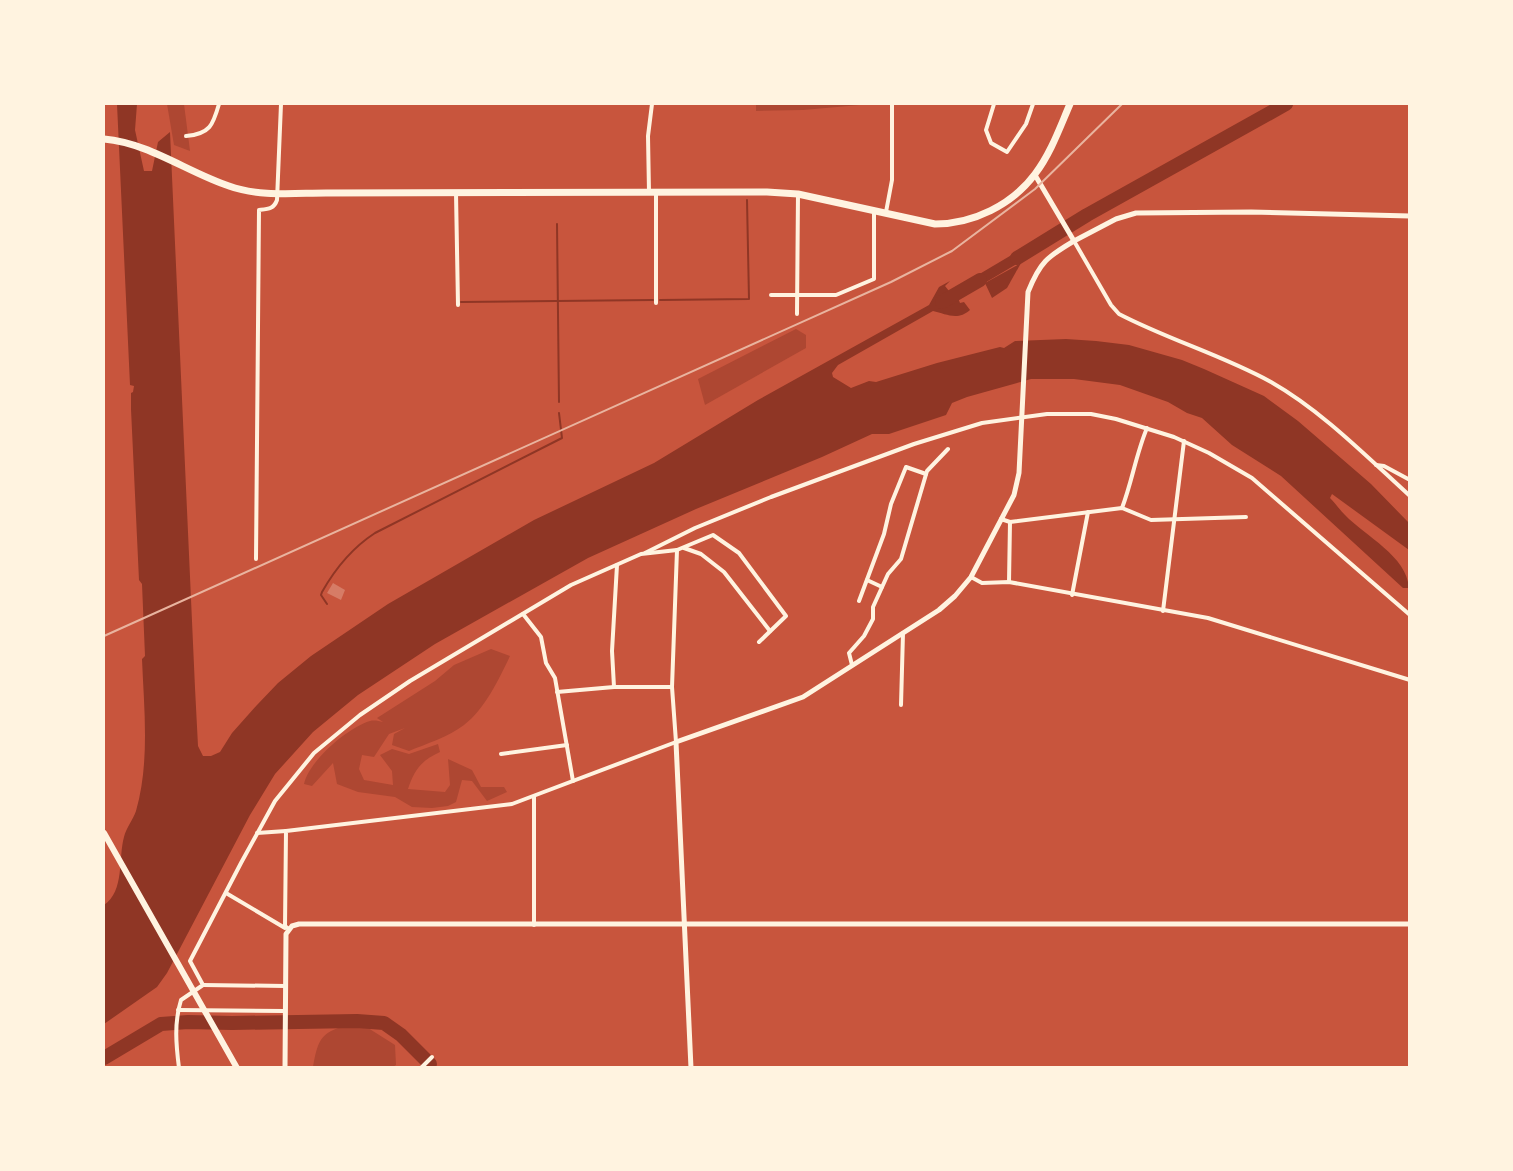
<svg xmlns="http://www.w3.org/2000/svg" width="1513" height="1171" font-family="'Exo 2',sans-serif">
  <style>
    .green { fill: #ae4732 }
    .water { fill: #8f3625 }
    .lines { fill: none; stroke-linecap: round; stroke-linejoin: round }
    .stream { stroke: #8f3625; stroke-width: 2 }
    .river { stroke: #8f3625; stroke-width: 14 }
    .building { fill: #d67c66 }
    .minor { stroke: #fff3e0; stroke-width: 4 }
    .tertiary { stroke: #fff3e0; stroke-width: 5 }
    .secondary { stroke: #fff3e0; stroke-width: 6 }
    .trunk { stroke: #fff3e0; stroke-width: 7 }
    .rail { stroke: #e9b49f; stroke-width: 2 }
  </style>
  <rect width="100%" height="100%" fill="#c8553d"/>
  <!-- green -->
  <g class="green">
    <polygon points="167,104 184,104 190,151 174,145"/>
    <polygon points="756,104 871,104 803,110 756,111"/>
    <polygon points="796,329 806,335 806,348 705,405 698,379"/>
    <path d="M491 649 510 656C499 679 485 709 464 725 448 737 426 744 409 751L392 745 394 734 405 728 389 734 374 757 362 755 359 769 364 780 393 785 392 771 380 755 392 749 409 754 438 744 440 752C422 760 414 770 408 789L445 792 450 785 448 759 472 770 481 787H504L507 792 487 801 472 781 462 780 456 802 448 806 432 808 412 807 395 797 358 792 337 784 333 763 312 786 304 784C309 761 347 728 370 721 374 720 379 721 383 722L377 718 435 681 454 665Z"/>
    <path d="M357 1021 395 1045 396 1065 391 1068 313 1067C319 1031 325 1033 357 1021Z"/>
  </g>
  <!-- water -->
  <g class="water">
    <path d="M117 104H137L135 130 144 171H152L158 142 170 132 195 688 198 746 203 756H211L220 752 232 733 257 705 278 683 311 656 388 604 534 520 654 463 758 400 929 305 939 287 950 281 945 286 949 291 954 288 960 303 964 302 970 310C958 321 946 314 933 311L838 365 832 373 833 377 851 388 869 381 876 382 937 363 1000 347 1004 348 1015 341 1066 339 1096 341 1129 345 1182 360 1204 369 1264 396 1298 421 1371 484 1409 523V550L1332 494 1330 498C1335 503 1340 510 1345 515 1365 536 1407 556 1409 588H1403L1281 476 1232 445 1202 418 1187 413 1168 402 1120 385 1074 379H1031L967 397 952 403 946 415 889 434H872L822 457 696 509 588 558 435 644 358 695 313 732 275 774 250 815 167 973 157 987 104 1024V905C125 891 118 858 124 837 126 828 133 820 136 811 150 762 144 709 142 659L145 656 142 584 139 580 131 409V393L133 392 134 386 130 385Z"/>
    <polygon points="1038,245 1026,252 1022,261 966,294 961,285 1025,247"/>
    <polygon points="1021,263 1007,288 992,298 985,283"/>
  </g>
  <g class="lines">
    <!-- stream -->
    <g class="stream">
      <polyline points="557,224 559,402"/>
      <polyline points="660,300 749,299 747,200"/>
      <polyline points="461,302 653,300"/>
      <path d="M327 604 321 595 322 592C335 569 352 548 375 533L562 438 559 413"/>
      <polyline points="430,1064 434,1068"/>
    </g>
    <!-- river -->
    <g class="river">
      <polyline points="1017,258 1087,215 1286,104"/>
      <polyline points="942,302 980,280"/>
      <polyline points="104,1058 161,1024 188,1022 232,1023 357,1021 384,1023 401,1035 430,1064"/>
    </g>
  </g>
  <!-- building -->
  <polygon class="building" points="333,583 345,590 341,600 327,593"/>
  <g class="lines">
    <!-- minor -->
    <g class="minor">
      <polyline points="994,104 986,130 991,143 1007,152 1026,124 1033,104"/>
      <path d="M186 136C210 134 213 125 219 104"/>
      <polyline points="649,192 648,136 652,104"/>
      <polyline points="456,193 458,305"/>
      <polyline points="656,193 656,303"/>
      <polyline points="886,212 892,180 892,104"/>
      <path d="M1074 241 1111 305 1119 314C1169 340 1222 355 1271 382 1322 411 1366 456 1410 496"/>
      <polyline points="771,295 836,295 874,279 874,211"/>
      <polyline points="797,314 798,194"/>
      <polyline points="1376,465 1384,466 1410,480"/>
      <path d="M1122 508C1132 482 1136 454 1147 428"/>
      <polyline points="1001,519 1010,522 1122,508 1151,520 1246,517"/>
      <polyline points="684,548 701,554 724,572 770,631"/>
      <polyline points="645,553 695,528 771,497 914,444 982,423 1047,414 1091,414 1116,419 1174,437 1209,453 1252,478 1410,615"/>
      <path d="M256 559 259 210C268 209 274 209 277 200L281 104"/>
      <polyline points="971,577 982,583 1009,582 1208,618 1410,680"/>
      <polyline points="867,580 882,587"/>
      <polyline points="1009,582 1010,522"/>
      <polyline points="1072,595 1088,512"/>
      <polyline points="859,601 884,534 891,504 906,467 926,474"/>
      <polyline points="1163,611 1184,441"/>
      <polyline points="523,614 541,637 546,663 555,678 573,781"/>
      <polyline points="852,665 849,653 864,636 873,619 873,607 888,574 901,559 927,471 948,449"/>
      <polyline points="614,687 612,651 617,565"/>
      <polyline points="557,692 614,687 672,687"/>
      <polyline points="901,705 903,633"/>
      <polyline points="501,754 567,745"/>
      <polyline points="534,797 534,925"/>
      <polyline points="257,833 286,831"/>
      <polyline points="226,893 285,928"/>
      <polyline points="289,929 285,926 286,831 512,804 676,742 672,687 677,550"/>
      <polyline points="203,985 285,986"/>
      <polyline points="178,1010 284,1011"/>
      <path d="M179 1068C176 1044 174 1023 181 1000L203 985 190 961 241 863 275 801 314 753 360 715 410 681 571 585 641 554 677 550 713 535 739 553 786 616 759 642"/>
      <polyline points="421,1068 432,1057"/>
    </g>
    <!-- tertiary -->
    <g class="tertiary">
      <polyline points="1035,175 1074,241 1116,219 1136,213 1251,212 1410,216"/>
      <polyline points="285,1068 286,934 292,926 299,924 1410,924"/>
      <path d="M691 1068 676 742 803 697 939 610 955 596 971 577 1014 495 1019 473 1028 292C1040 262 1047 257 1074 241"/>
    </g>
    <!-- secondary -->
    <polyline class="secondary" points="104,833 237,1068"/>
    <!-- trunk -->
    <path class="trunk" d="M104 139C149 143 187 172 229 186 259 197 295 193 326 193L767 192 798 194 935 224C973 224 1012 205 1035 174 1051 153 1060 127 1070 104"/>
    <!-- rail -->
    <polyline class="rail" points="104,636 891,282 952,251 1035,189 1122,104"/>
  </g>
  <!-- border -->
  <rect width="1513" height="1171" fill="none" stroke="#fff3e0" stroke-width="210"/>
</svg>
